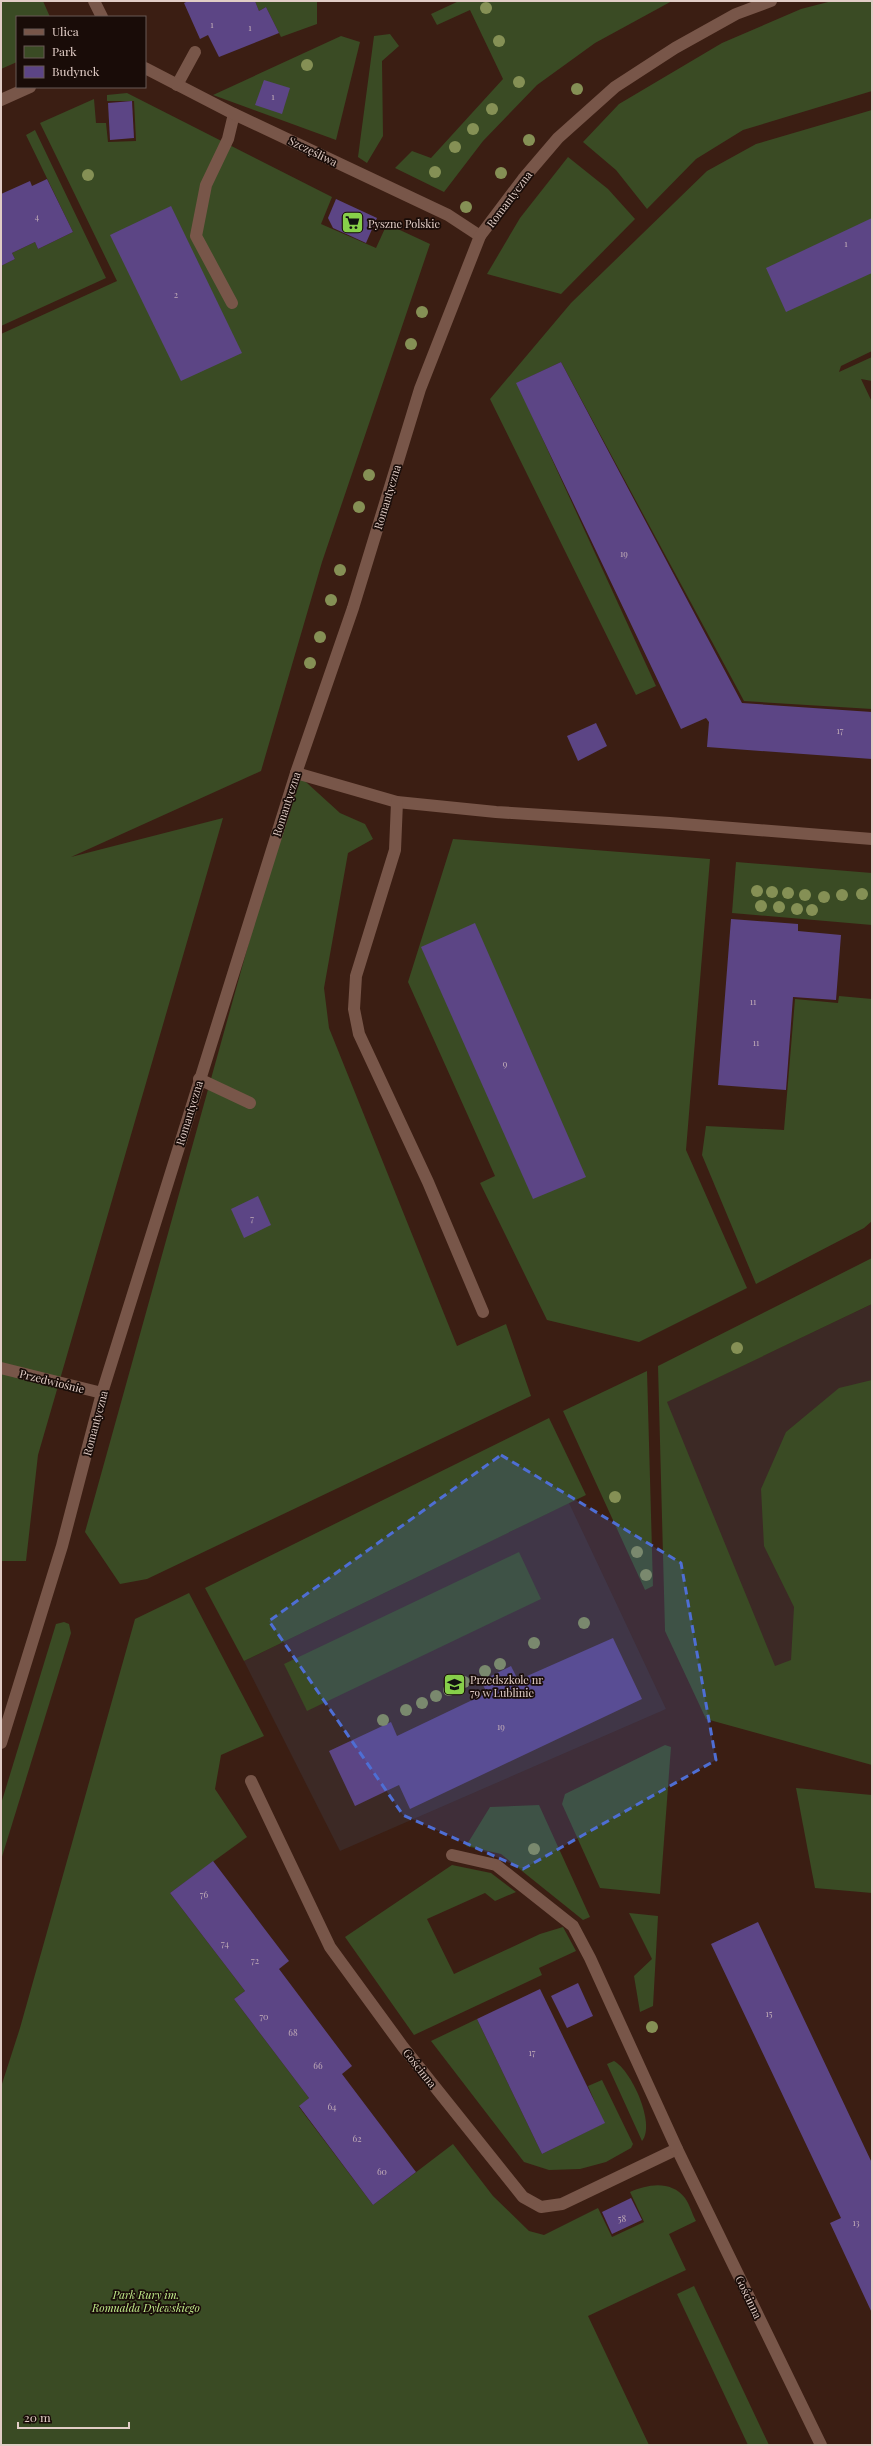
<svg xmlns="http://www.w3.org/2000/svg" width="873" height="2446" font-family="'Playfair Display',serif">
  <style>
    .education { fill: #3c2925 }
    .green { fill: #3a4b24 }
    .building { fill: #5c4585 }
    .lines { fill: none; stroke-linecap: round; stroke-linejoin: round }
    .lane { stroke: #785649; stroke-width: 12 }
    .street { stroke: #785649; stroke-width: 12 }
    .tree { fill: #859055 }
    .marked { fill: #4e6ed4; fill-opacity: 0.2; stroke: #4e6ed4; stroke-width: 3; stroke-dasharray: 8 5; stroke-linejoin: round }
    .labels { text-anchor: middle; dominant-baseline: central; stroke-width: 3.5; stroke-linejoin: round; paint-order: stroke }
    .number-label { font-size: 9px; fill: #c0abb6 }
    .street-label { font-size: 11px; fill: #e1cdc6; stroke: #190c08 }
    .poi-label { font-size: 11px; fill: #e1cdc6; stroke: #190c08; text-anchor: start }
    .park-label { font-size: 11px; font-style: italic; fill: #c1ed8b; stroke: #190c08 }
  </style>
  <rect width="100%" height="100%" fill="#3b1e13"/>
  <!-- education -->
  <g class="education">
    <polygon points="872,1304 872,1692 782,1685 666,1402"/>
    <polygon points="569,1503 666,1709 340,1851 244,1661"/>
  </g>
  <!-- green -->
  <g class="green">
    <polygon points="1,1 43,1 50,17 17,17 17,62 1,69"/>
    <polygon points="255,1 317,1 317,24 281,37 266,7 259,11"/>
    <polygon points="459,1 672,1 595,43 537,85 483,141 444,192 395,168 412,151 431,158 503,79 470,10 437,25 431,14"/>
    <polygon points="832,1 872,1 872,91 743,130 696,159 647,209 616,170 583,142 619,104 722,43 801,9"/>
    <polygon points="390,34 399,46 382,61 383,136 367,163 358,157 374,36"/>
    <polygon points="341,36 360,42 336,140 213,95"/>
    <polygon points="127,93 332,197 321,224 376,248 387,224 430,244 322,562 261,771 71,857 223,818 38,1455 26,1561 1,1561 1,334 117,281 40,123 94,99 96,123 106,123 108,142 136,141 134,101 107,101 107,95"/>
    <polygon points="872,110 872,351 841,366 839,372 872,357 872,381 861,379 872,402 872,709 744,701 561,362 517,383 656,686 636,695 490,399 571,303 707,171 756,144"/>
    <polygon points="35,130 106,278 1,326 1,266 15,259 12,253 35,242 38,249 73,232 26,135"/>
    <polygon points="568,157 608,189 635,219 561,294 487,274 520,218"/>
    <polygon points="296,773 340,813 365,824 373,839 348,853 324,988 329,1028 457,1346 506,1324 531,1396 147,1579 120,1584 85,1532"/>
    <polygon points="453,839 710,859 686,1150 747,1288 639,1342 547,1320 480,1183 495,1176 408,982"/>
    <polygon points="736,862 872,873 872,925 732,913"/>
    <polygon points="839,996 872,999 872,1221 864,1228 756,1284 702,1155 706,1126 784,1130 795,999 838,1003"/>
    <polygon points="872,1258 872,1304 667,1402 775,1666 791,1660 794,1607 764,1546 761,1489 786,1432 839,1388 872,1380 872,1765 706,1719 665,1631 658,1366"/>
    <polygon points="647,1371 653,1586 645,1590 563,1411"/>
    <polygon points="549,1418 586,1495 244,1661 205,1588"/>
    <polygon points="519,1552 541,1599 307,1711 284,1664"/>
    <path d="M189 1593 264 1736 221 1755 215 1789 247 1837 170 1893 245 1991 234 1999 309 2098 299 2107 373 2205 453 2144 493 2196 529 2231 544 2235 598 2208 612 2237 644 2222 630 2192C648 2184 671 2180 685 2198 690 2205 692 2214 696 2221L669 2234 686 2270 588 2316 649 2445H1V2087L20 2028 135 1619Z"/>
    <polygon points="64,1622 69,1624 71,1633 1,1860 1,1804 56,1624"/>
    <polygon points="665,1745 671,1747 660,1894 600,1888 562,1804 565,1794"/>
    <polygon points="796,1788 872,1795 872,1893 815,1888"/>
    <polygon points="539,1805 590,1917 583,1920 501,1854 466,1846 490,1807"/>
    <polygon points="452,1865 491,1873 516,1892 495,1901 485,1893 427,1919 454,1974 540,1934 563,1927 576,1951 539,1968 542,1975 414,2035 345,1937"/>
    <polygon points="629,1913 658,1916 653,2006 640,2012 634,1976 652,1959"/>
    <polygon points="477,2019 542,2154 604,2123 588,2086 602,2080 633,2144 631,2148 606,2162 580,2169 549,2170 524,2162 431,2041"/>
    <path d="M614 2061C631 2070 656 2124 642 2141L607 2064Z"/>
    <polygon points="694,2286 769,2445 748,2445 677,2294"/>
  </g>
  <!-- building -->
  <g class="building">
    <polygon points="188,1 255,1 259,11 266,7 279,33 219,57 208,35 200,39 184,3"/>
    <polygon points="264,80 290,88 282,114 255,105"/>
    <polygon points="132,101 134,138 110,140 108,103"/>
    <polygon points="47,179 73,232 38,249 35,242 12,253 15,259 1,266 1,194 30,181 32,186"/>
    <polygon points="336,199 377,218 366,243 333,228 328,218"/>
    <polygon points="171,206 242,353 181,381 110,235"/>
    <polygon points="872,218 872,273 786,312 766,268"/>
    <polygon points="561,362 742,703 872,712 872,759 707,747 709,722 706,718 681,729 516,383"/>
    <polygon points="596,723 607,746 578,761 567,736"/>
    <polygon points="731,919 798,924 798,931 841,935 836,1000 793,997 786,1090 718,1085"/>
    <polygon points="475,923 586,1177 533,1199 421,947"/>
    <polygon points="258,1196 271,1225 244,1238 231,1209"/>
    <polygon points="613,1638 642,1699 410,1809 399,1785 355,1806 329,1751 391,1722 397,1736 487,1693 481,1681 511,1666 518,1680"/>
    <polygon points="213,1861 289,1961 279,1969 352,2066 342,2074 416,2172 373,2205 299,2106 309,2098 234,1999 245,1991 170,1893"/>
    <polygon points="758,1922 872,2163 872,2313 830,2223 841,2218 711,1944"/>
    <polygon points="578,1983 593,2016 567,2028 551,1996"/>
    <polygon points="540,1989 605,2123 542,2154 477,2019"/>
    <polygon points="631,2198 642,2220 612,2234 602,2212"/>
  </g>
  <g class="lines">
    <!-- lane -->
    <g class="lane">
      <polyline points="177,85 195,52"/>
      <polyline points="232,303 196,236 206,185 228,139 234,114"/>
      <polyline points="296,773 397,802 496,812 670,823 872,839"/>
      <polyline points="397,802 395,850 356,976 354,1009 359,1034 428,1182 483,1312"/>
      <polyline points="199,1079 250,1103"/>
    </g>
    <!-- street -->
    <g class="street">
      <polyline points="94,1 102,17"/>
      <polyline points="145,68 234,114 448,215 480,236"/>
      <polyline points="1,100 30,87"/>
      <polyline points="1,1368 102,1393"/>
      <polyline points="1,1743 62,1546 102,1393 296,773 353,608 420,389 480,236 523,179 558,138 615,87 675,48 736,14 771,1"/>
      <polyline points="251,1781 330,1947 403,2047 523,2197 541,2207 562,2204 677,2149"/>
      <polyline points="452,1855 496,1865 573,1926 590,1958 677,2149 821,2445"/>
    </g>
  </g>
  <!-- trees -->
  <g class="tree">
    <circle cx="486" cy="8" r="6"/>
    <circle cx="499" cy="41" r="6"/>
    <circle cx="307" cy="65" r="6"/>
    <circle cx="519" cy="82" r="6"/>
    <circle cx="577" cy="89" r="6"/>
    <circle cx="492" cy="109" r="6"/>
    <circle cx="473" cy="129" r="6"/>
    <circle cx="529" cy="140" r="6"/>
    <circle cx="455" cy="147" r="6"/>
    <circle cx="435" cy="172" r="6"/>
    <circle cx="501" cy="173" r="6"/>
    <circle cx="88" cy="175" r="6"/>
    <circle cx="466" cy="207" r="6"/>
    <circle cx="422" cy="312" r="6"/>
    <circle cx="411" cy="344" r="6"/>
    <circle cx="369" cy="475" r="6"/>
    <circle cx="359" cy="507" r="6"/>
    <circle cx="340" cy="570" r="6"/>
    <circle cx="331" cy="600" r="6"/>
    <circle cx="320" cy="637" r="6"/>
    <circle cx="310" cy="663" r="6"/>
    <circle cx="757" cy="891" r="6"/>
    <circle cx="772" cy="892" r="6"/>
    <circle cx="788" cy="893" r="6"/>
    <circle cx="862" cy="894" r="6"/>
    <circle cx="805" cy="895" r="6"/>
    <circle cx="842" cy="895" r="6"/>
    <circle cx="824" cy="897" r="6"/>
    <circle cx="761" cy="906" r="6"/>
    <circle cx="779" cy="907" r="6"/>
    <circle cx="797" cy="909" r="6"/>
    <circle cx="812" cy="910" r="6"/>
    <circle cx="737" cy="1348" r="6"/>
    <circle cx="615" cy="1497" r="6"/>
    <circle cx="637" cy="1552" r="6"/>
    <circle cx="646" cy="1575" r="6"/>
    <circle cx="584" cy="1623" r="6"/>
    <circle cx="534" cy="1643" r="6"/>
    <circle cx="500" cy="1664" r="6"/>
    <circle cx="485" cy="1671" r="6"/>
    <circle cx="464" cy="1682" r="6"/>
    <circle cx="449" cy="1690" r="6"/>
    <circle cx="436" cy="1696" r="6"/>
    <circle cx="422" cy="1703" r="6"/>
    <circle cx="406" cy="1710" r="6"/>
    <circle cx="383" cy="1720" r="6"/>
    <circle cx="534" cy="1849" r="6"/>
    <circle cx="652" cy="2027" r="6"/>
  </g>
  <!-- marked area -->
  <path class="marked" d="M501 1455 681 1563 716 1760 523 1869 403 1815 269 1621Z"/>
  <!-- icons -->
  <defs>
    <symbol id="supermarket-square" viewBox="-11 -11 22 22"><rect x="-9" y="-9" width="18" height="18" rx="4" fill="#87cf4a" stroke="#190c08"/><path d="M-6-5.5h2.5l.6 2H6L4.5 2H-2.5L-4.4-4H-6ZM-1.5 3.2a1.3 1.3 0 1 0 .1 0ZM3 3.2a1.3 1.3 0 1 0 .1 0Z" fill="#111"/></symbol>
    <symbol id="school-square" viewBox="-11 -11 22 22"><rect x="-9" y="-9" width="18" height="18" rx="4" fill="#87cf4a" stroke="#190c08"/><path d="M0-5L7-2L0 1L-7-2ZM-4 1L0 2.5L4 1V4Q0 6-4 4Z" fill="#111"/></symbol>
  </defs>
  <g fill-rule="evenodd">
    <use href="#supermarket-square" x="340" y="210" width="25" height="25"/>
    <use href="#school-square" x="442" y="1672" width="25" height="25"/>
  </g>
  <g class="labels">
    <!-- number labels -->
    <g class="number-label">
      <text x="212" y="24">1</text>
      <text x="250" y="27">1</text>
      <text x="273" y="96">1</text>
      <text x="37" y="216">4</text>
      <text x="846" y="243">1</text>
      <text x="176" y="294">2</text>
      <text x="624" y="553">19</text>
      <text x="840" y="730">17</text>
      <text x="753" y="1001">11</text>
      <text x="756" y="1042">11</text>
      <text x="505" y="1063">9</text>
      <text x="252" y="1218">7</text>
      <text x="501" y="1726">19</text>
      <text x="204" y="1894">76</text>
      <text x="225" y="1943">74</text>
      <text x="255" y="1960">72</text>
      <text x="769" y="2013">15</text>
      <text x="264" y="2016">70</text>
      <text x="293" y="2032">68</text>
      <text x="532" y="2052">17</text>
      <text x="318" y="2065">66</text>
      <text x="332" y="2106">64</text>
      <text x="357" y="2138">62</text>
      <text x="382" y="2171">60</text>
      <text x="622" y="2218">58</text>
      <text x="856" y="2222">13</text>
    </g>
    <!-- street labels -->
    <g class="street-label">
      <text transform="translate(313 151) rotate(26)">Szczęśliwa</text>
      <text transform="translate(509 199) rotate(-53)">Romantyczna</text>
      <text transform="translate(387 497) rotate(-73)">Romantyczna</text>
      <text transform="translate(286 804) rotate(-72)">Romantyczna</text>
      <text transform="translate(189 1113) rotate(-73)">Romantyczna</text>
      <text transform="translate(52 1381) rotate(14)">Przedwiośnie</text>
      <text transform="translate(95 1423) rotate(-75)">Romantyczna</text>
      <text transform="translate(420 2068) rotate(52)">Gościnna</text>
      <text transform="translate(749 2297) rotate(64)">Gościnna</text>
    </g>
    <!-- poi labels -->
    <g class="poi-label">
      <text x="368" y="223">Pyszne Polskie</text>
      <text x="470" y="1679">Przedszkole nr<tspan x="470" dy="13">79 w Lublinie</tspan></text>
    </g>
    <!-- park labels -->
    <g class="park-label">
      <text x="146" y="2294">Park Rury im.<tspan x="146" dy="13">Romualda Dylewskiego</tspan></text>
    </g>
  </g>
  <!-- border -->
  <rect width="873" height="2446" fill="none" stroke="#e1cdc6" stroke-width="4"/>
  <!-- legend -->
  <rect x="16" y="16" width="130" height="72" fill="#190c08" stroke="#695954"/>
  <rect x="24" y="29" width="20" height="6" fill="#785649" stroke="#695954"/>
  <text x="52" y="36" font-size="12" fill="#e1cdc6">Ulica</text>
  <rect x="24" y="46" width="20" height="12" fill="#3a4b24" stroke="#695954"/>
  <text x="52" y="56" font-size="12" fill="#e1cdc6">Park</text>
  <rect x="24" y="66" width="20" height="12" fill="#5c4585" stroke="#695954"/>
  <text x="52" y="76" font-size="12" fill="#e1cdc6">Budynek</text>
  <!-- scale -->
  <path d="M18 2422v6h111v-6" fill="none" stroke="#e1cdc6" stroke-width="2"/>
  <text x="24" y="2422" font-size="12" fill="#e1cdc6" stroke="#190c08" stroke-width="3" paint-order="stroke">20 m</text>
</svg>
